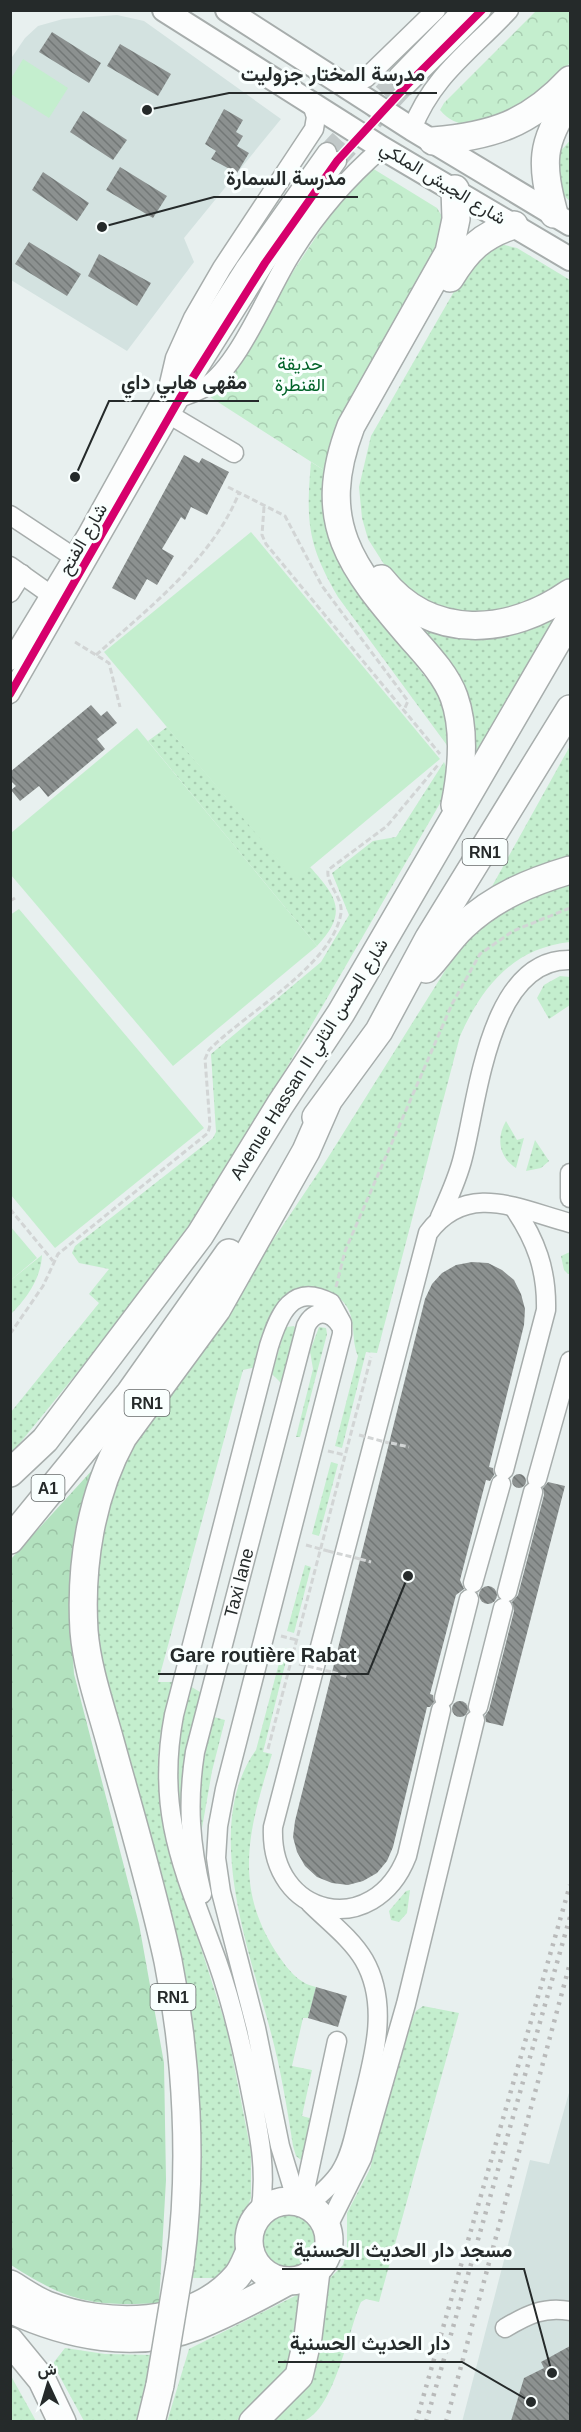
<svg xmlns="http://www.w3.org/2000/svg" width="581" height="2432" font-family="Helvetica,Vazirmatn,sans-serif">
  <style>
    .built { fill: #d3e2e0 }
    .grass { fill: url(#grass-dots) }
    .forest { fill: url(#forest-crowns) }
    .park { fill: url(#park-crowns) }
    .pitch { fill: #c4eece }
    .building { fill: url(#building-back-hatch) }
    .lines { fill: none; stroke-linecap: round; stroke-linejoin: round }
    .minor-tunnel { stroke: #c1c8c8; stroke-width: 18; stroke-dasharray: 18 9; stroke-linecap: butt }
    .minor-casing { stroke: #a7adac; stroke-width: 21 }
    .major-casing { stroke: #a7adac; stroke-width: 26 }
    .highway-casing { stroke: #a7adac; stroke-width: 30 }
    .path { stroke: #d2d5d5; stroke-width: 3; stroke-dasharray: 6 3; stroke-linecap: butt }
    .minor { stroke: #fcfdfd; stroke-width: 18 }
    .major { stroke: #fcfdfd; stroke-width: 22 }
    .highway { stroke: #fcfdfd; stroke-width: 27 }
    .rail { stroke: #b9baba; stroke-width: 4.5; stroke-dasharray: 3 6; stroke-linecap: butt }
    .highway-bridge-casing { stroke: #a7adac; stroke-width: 30; stroke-linecap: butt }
    .path-bridge { stroke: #d2d5d5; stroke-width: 3; stroke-dasharray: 6 3; stroke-linecap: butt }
    .highway-bridge { stroke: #fcfdfd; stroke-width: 27 }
    .cycleway-casing { stroke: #f9fffe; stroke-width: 11 }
    .cycleway { stroke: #d6006c; stroke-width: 8 }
    .labels { text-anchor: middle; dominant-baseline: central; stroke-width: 6; stroke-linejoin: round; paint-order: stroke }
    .shield { fill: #f9fffe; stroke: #656a6a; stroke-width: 1.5 }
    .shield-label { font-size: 16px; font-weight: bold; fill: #252a2a }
    .street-label { font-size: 18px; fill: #252a2a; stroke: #f9fffe }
    .park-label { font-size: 18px; fill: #026329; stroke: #f9fffe }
    .leader { fill: none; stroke: #252a2a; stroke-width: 2 }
    .callout-dot { fill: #252a2a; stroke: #f9fffe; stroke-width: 2 }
    .callout-label { font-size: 20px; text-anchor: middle; font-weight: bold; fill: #252a2a; stroke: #f9fffe; stroke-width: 6; stroke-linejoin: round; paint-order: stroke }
  </style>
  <defs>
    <pattern id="grass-dots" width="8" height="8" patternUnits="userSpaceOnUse" patternTransform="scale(1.5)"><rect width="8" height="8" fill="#c4eece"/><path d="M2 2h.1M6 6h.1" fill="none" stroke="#a8ccb1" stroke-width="1.8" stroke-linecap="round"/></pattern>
    <pattern id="forest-crowns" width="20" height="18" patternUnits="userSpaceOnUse" patternTransform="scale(1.5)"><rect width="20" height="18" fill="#b3e2bf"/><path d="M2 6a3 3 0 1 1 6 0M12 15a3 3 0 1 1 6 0" fill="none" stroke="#9ac2a4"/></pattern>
    <pattern id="park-crowns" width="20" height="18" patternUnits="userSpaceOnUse" patternTransform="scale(1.5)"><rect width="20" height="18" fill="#c4eece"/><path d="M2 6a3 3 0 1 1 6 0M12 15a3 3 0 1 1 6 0" fill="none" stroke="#a8ccb1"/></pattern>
    <pattern id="building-back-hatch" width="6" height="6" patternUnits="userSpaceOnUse" patternTransform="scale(1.5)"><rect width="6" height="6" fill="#8c9190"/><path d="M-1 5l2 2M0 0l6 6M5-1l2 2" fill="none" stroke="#727776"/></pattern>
  </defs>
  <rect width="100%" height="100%" fill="#e8f0ef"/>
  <!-- built -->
  <g class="built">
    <polygon points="117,15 144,21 281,119 184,238 194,262 127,351 11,280 10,60 25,38 38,26 63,19"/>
    <polygon points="570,2089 570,2421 462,2422 530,2160 549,2164"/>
  </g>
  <!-- grass -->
  <g class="grass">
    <path d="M570 140V201C558 193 553 170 558 156 560 150 567 145 570 140Z"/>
    <polygon points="500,244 517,248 570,280 570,578 499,617 432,606 394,580 368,539 362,518 359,487 371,436 475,255"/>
    <path d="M311 462 327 472 331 543 342 570 440 696 448 711 449 748 338 597C307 544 306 521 311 462Z"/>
    <polygon points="568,606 473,767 413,618"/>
    <path d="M167 727 295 879 310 867C336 896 349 912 317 946L148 741Z"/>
    <polygon points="570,746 570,861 485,899"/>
    <polygon points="444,762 449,775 442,800 243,1143 178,1242 147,1287 11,1454 11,1412 99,1303 89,1294 109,1269 79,1263 72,1253 75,1246 213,1138 216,1132 211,1054 321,962 349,915 332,873 373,841 396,837"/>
    <path d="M570 879V942C513 948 482 987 460 1036L377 1353 366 1352 342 1448 335 1446 358 1356C351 1340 356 1322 347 1307 340 1296 329 1290 316 1288 271 1283 265 1334 256 1367L243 1370 158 1682H175L161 1732 158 1758 163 1821 168 1845 227 2029 251 2152V2198L242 2220 233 2260 219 2278H192L199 2157 93 1617 101 1526 125 1455 231 1303 324 1164 468 934 501 908Z"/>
    <polygon points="560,976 570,977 570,1005 549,1019 537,998 544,985"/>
    <path d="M506 1121 517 1140 524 1138 516 1168C499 1157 496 1138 506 1121Z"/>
    <polygon points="535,1140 549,1161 541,1168 526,1171"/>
    <polygon points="570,1252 570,1274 568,1274 564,1270 561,1256"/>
    <path d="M42 1255C41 1278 27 1298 11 1314V1280Z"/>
    <polygon points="294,1326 296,1329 286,1388 272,1374 284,1332 287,1327"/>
    <polygon points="319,1327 326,1328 327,1334 300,1437 296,1437 313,1369 310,1351"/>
    <polygon points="331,1462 338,1464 319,1536 312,1534"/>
    <polygon points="305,1565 311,1567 294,1633 287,1631"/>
    <path d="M283 1648 289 1649 263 1752 272 1754C250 1826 232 1884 276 1952 287 1968 297 1983 316 1987L308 2018H303L292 2066 312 2070 302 2116 313 2119 304 2159 301 2160 296 2156 293 2146C287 2108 281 2070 271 2033 250 1952 201 1826 256 1750Z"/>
    <polygon points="190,1686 205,1695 183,1848 176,1788 177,1739"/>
    <path d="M214 1717 225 1720 212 1771 201 1834C194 1795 204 1756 214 1717Z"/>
    <polygon points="410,1890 407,1913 399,1922 391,1920 389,1911 406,1891"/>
    <path d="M423 2006 459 2013 379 2302 366 2299 361 2302C349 2328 334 2412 303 2421 293 2425 277 2421 266 2422L325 2283 343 2265 347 2250V2213L370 2169 406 2032 416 2011Z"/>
    <circle cx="290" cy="2242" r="30"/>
    <polygon points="299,2294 293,2365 263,2399 236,2421 167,2422 189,2349"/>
    <polygon points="65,2348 105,2354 153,2355 141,2421 84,2421 54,2366 54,2362"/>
    <polygon points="11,2376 36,2421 11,2421"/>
  </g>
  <!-- forest -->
  <path class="forest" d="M95 1467 74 1559 70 1613 74 1674 139 1924 164 2063 166 2180 159 2303C92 2307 67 2301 11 2265V1559Z"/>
  <!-- park -->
  <g class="park">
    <path d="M536 11H570V63C544 89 474 153 440 110L444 103Z"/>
    <polygon points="372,168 437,208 446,223 446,236 327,472 207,395 236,368 294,270 343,196"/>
  </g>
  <!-- pitch -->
  <g class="pitch">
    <polygon points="23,59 68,88 49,118 11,94 11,79"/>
    <polygon points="251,532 440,759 295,880 104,652"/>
    <polygon points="137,728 317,946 173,1066 11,875 11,833"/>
    <polygon points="19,909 204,1128 55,1248 11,1195 10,915"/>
    <polygon points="10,1226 37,1258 11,1280 10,1280"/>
  </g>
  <!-- building -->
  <g class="building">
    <polygon points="52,32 101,63 89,83 39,52"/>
    <polygon points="120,44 171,74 158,96 107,66"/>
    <polygon points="224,109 243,120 236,132 243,136 237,146 249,153 237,173 211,159 216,151 205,144"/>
    <polygon points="83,111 127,140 113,160 70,132"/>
    <polygon points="120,167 167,196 153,218 106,190"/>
    <polygon points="43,172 89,203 77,221 32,190"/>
    <polygon points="29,242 81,274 67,296 15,264"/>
    <polygon points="99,254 151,283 137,306 88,276"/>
    <polygon points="184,455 199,463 202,458 229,472 207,515 191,507 185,520 181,517 162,549 174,556 157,585 147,579 135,600 112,588"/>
    <polygon points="91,705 101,716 107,711 117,723 97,739 105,749 48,797 39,786 20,801 11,790 16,786 10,780 10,772"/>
    <polygon points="472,1262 488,1263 502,1270 514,1280 521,1294 525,1309 524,1325 489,1467 493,1468 494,1475 490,1481 486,1480 460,1580 464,1589 456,1595 430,1694 433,1695 434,1702 430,1707 427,1707 393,1847 387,1861 377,1873 363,1881 348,1885 332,1883 317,1877 305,1866 297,1852 293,1837 295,1821 425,1299 432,1284 442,1273 456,1265"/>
    <circle cx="519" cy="1481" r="7"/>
    <polygon points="548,1482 565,1486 503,1726 486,1722 485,1716 489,1710 514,1611 512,1602 518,1595 544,1495 543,1488"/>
    <circle cx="488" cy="1595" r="9"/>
    <circle cx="460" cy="1709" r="8"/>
    <polygon points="316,1987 347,1996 338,2027 308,2018"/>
    <polygon points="570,2346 570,2421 511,2421 524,2378 544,2368 541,2362"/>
  </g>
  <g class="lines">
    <!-- minor-tunnel -->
    <g class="minor-tunnel">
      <polyline points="327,152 398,76"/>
      <polyline points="337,161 407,85"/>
    </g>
    <defs>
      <g id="minor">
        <polyline points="398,76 462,10"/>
        <polyline points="342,85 366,78 436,10"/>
        <polyline points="407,85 482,10"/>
        <path d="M412 129C433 75 471 51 509 10"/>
        <polyline points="180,369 244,269 327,152"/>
        <path d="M180 398C188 394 198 392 205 387 239 366 268 291 290 256 315 215 346 179 382 148"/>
        <polyline points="170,415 234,453"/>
        <polyline points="10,515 84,564"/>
        <polyline points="10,566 51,595"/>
        <polyline points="10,593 22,574"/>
        <polyline points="10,661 86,536 168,388 175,358 193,318 222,268 314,129 316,117 312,104"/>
        <polyline points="10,694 180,398 265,263 337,161"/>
        <polyline points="570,1173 570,1198"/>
        <path d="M440 1217C449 1197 458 1178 463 1157 478 1099 489 958 570 960"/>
        <path d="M504 1470 546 1310C547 1270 536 1240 514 1208"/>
        <polyline points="537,1479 570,1361"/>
        <polyline points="473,1583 501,1484"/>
        <polyline points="507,1592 533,1492"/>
        <polyline points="444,1698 469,1599"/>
        <polyline points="478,1707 503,1608"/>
        <path d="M441 1710 407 1856C374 1941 269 1918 273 1827L428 1233C467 1181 518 1209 570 1223"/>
        <path id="s1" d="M202 1894C190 1844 187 1803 195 1752L306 1326C314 1310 330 1309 340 1325"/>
        <polyline points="302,2204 337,2041"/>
        <path d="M307 2206C319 2195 335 2183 342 2169 352 2152 355 2131 360 2112 372 2063 391 2007 364 1960 351 1938 328 1921 310 1903"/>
        <path d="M260 2214C267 2173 260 2138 252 2098 243 2051 233 2006 217 1961 185 1872 155 1814 174 1715L269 1346C279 1314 292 1282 331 1303L342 1323V1334L225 1789 218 1826 216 1858 221 1892 256 2028 280 2146 297 2202"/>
        <polyline points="327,2228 362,2158 406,2004 475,1720"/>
        <path d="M505 2328C527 2315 544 2306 570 2311"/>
      </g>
      <g id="major">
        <polyline points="164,10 382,148 570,259"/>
        <polyline points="227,10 412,129 570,224"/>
      </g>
      <g id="highway">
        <path d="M433 141C492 136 529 124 570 80"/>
        <path d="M455 189 456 219 449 252 351 426C314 523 351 567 412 638 427 655 446 675 454 697 466 731 462 770 455 805"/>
        <path d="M554 214C541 164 540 143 570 100"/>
        <path d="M450 278C467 250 482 235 514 225"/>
        <path d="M381 579C431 642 510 635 570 593"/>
        <path d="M426 969C439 956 449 939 463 926 494 897 530 882 570 870"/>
        <polyline points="316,1117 379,1031 429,938 570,709"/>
        <polyline points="10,1473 45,1440 200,1235 280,1105 341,1013 570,619"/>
        <polyline points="10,1540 130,1393 229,1253"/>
        <circle cx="289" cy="2241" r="40"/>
        <path d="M180 2264C193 2168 187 2056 168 1961 152 1887 130 1814 110 1741 100 1705 87 1668 84 1631 80 1565 91 1495 123 1437L217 1309 306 1151 327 1103"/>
        <path d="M10 2284C22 2291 34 2300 47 2305 107 2328 193 2328 237 2276 243 2269 246 2259 250 2251"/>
        <path d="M10 2309C68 2336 136 2350 197 2326 229 2313 259 2297 288 2281"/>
        <polyline points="10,2341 42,2380 62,2422"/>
        <polyline points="151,2422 160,2385"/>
        <polyline points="253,2422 299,2376 308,2337 316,2271"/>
      </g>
    </defs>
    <!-- minor casing -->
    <use href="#minor" class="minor-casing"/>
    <!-- major casing -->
    <use href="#major" class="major-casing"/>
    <!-- highway casing -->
    <use href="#highway" class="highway-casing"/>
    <!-- path -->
    <g class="path">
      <polyline points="228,487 285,516 322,586 408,701 404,710"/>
      <polyline points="264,507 262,535 266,544 440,754"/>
      <polyline points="75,642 109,663 120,707"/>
      <path d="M96 655C148 609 213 558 239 493"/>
      <polyline points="10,901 15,898"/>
      <polyline points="10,1209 53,1261"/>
      <polyline points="336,1287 345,1251 452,1004 480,954 513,931 570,908"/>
      <path d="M10 1334 43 1286 58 1254 208 1133 210 1125 205 1059 209 1050C244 1014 333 965 341 913 343 897 326 885 328 870L387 826 438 765"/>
      <polyline points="391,1443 409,1447"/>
      <polyline points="328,1451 345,1455"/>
      <polyline points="306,1545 328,1551"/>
      <polyline points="360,1559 371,1562"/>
      <polyline points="281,1636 297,1640"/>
      <polyline points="332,1672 348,1677"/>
      <polyline points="268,1749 371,1357"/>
    </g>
    <!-- minor -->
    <use href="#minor" class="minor"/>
    <!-- major -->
    <use href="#major" class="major"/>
    <!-- highway -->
    <use href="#highway" class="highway"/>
    <!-- rail -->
    <g class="rail">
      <polyline points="416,2422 570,1885"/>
      <polyline points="426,2422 570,1917"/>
      <polyline points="446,2422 570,1963"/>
    </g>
    <defs>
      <polyline id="highway-bridge" points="160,2385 180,2264"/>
    </defs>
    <!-- highway-bridge casing -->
    <use href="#highway-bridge" class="highway-bridge-casing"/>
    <!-- path-bridge -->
    <g class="path-bridge">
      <polyline points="359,1435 389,1443"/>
      <polyline points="328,1551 360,1559"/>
      <polyline points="299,1664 332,1672"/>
    </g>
    <!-- highway-bridge -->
    <use href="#highway-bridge" class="highway-bridge"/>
    <defs>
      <polyline id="cycleway" points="10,694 180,398 265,263 337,161 407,85 482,10"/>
    </defs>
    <!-- cycleway casing -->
    <use href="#cycleway" class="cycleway-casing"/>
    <!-- cycleway -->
    <use href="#cycleway" class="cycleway"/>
  </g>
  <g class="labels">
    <!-- shield labels -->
    <g class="shield">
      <rect x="462.5" y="839" width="45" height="26" rx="4.5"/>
      <rect x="124.5" y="1390" width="45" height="26" rx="4.5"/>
      <rect x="31.5" y="1475" width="33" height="26" rx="4.5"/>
      <rect x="150.5" y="1984" width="45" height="26" rx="4.5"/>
    </g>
    <g class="shield-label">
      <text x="485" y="852">RN1</text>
      <text x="147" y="1403">RN1</text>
      <text x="48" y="1488">A1</text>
      <text x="173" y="1997">RN1</text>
    </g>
    <!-- street labels -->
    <g class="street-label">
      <text transform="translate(443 183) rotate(31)">شارع الجيش الملكي</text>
      <text transform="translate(83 539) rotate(-60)">شارع الفتح</text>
      <text transform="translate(309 1059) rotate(-58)">Avenue Hassan II شارع الحسن الثاني</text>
      <text stroke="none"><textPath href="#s1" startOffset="318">Taxi lane</textPath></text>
    </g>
    <!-- park labels -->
    <g class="park-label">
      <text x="300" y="364">حديقة<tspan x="300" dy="21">القنطرة</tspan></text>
    </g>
  </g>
  <!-- callouts -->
  <path class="leader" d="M147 110L229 93H437M102 227L214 197H358M75 477L109 401H259M408 1576L368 1674H158M552 2373L524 2269H282M531 2402L462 2362H278"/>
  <g class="callout-dot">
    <circle cx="147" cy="110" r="6"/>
    <circle cx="102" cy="227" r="6"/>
    <circle cx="75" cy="477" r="6"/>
    <circle cx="408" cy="1576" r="6"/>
    <circle cx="552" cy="2373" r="6"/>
    <circle cx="531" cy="2402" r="6"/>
  </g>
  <g class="callout-label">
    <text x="333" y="81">مدرسة المختار جزوليت</text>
    <text x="286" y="185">مدرسة السمارة</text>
    <text x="184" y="389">مقهى هابي داي</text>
    <text x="263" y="1662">Gare routière Rabat</text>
    <text x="403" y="2257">مسجد دار الحديث الحسنية</text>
    <text x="370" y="2350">دار الحديث الحسنية</text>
  </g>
  <!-- border -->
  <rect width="581" height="2432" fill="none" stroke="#252a2a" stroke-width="24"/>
  <!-- north arrow -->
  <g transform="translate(48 2384) rotate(356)" stroke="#f9fffe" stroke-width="4.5" paint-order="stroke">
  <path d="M0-4.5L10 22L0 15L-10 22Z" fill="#252a2a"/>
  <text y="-9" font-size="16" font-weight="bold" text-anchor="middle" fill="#252a2a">ش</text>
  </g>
</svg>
